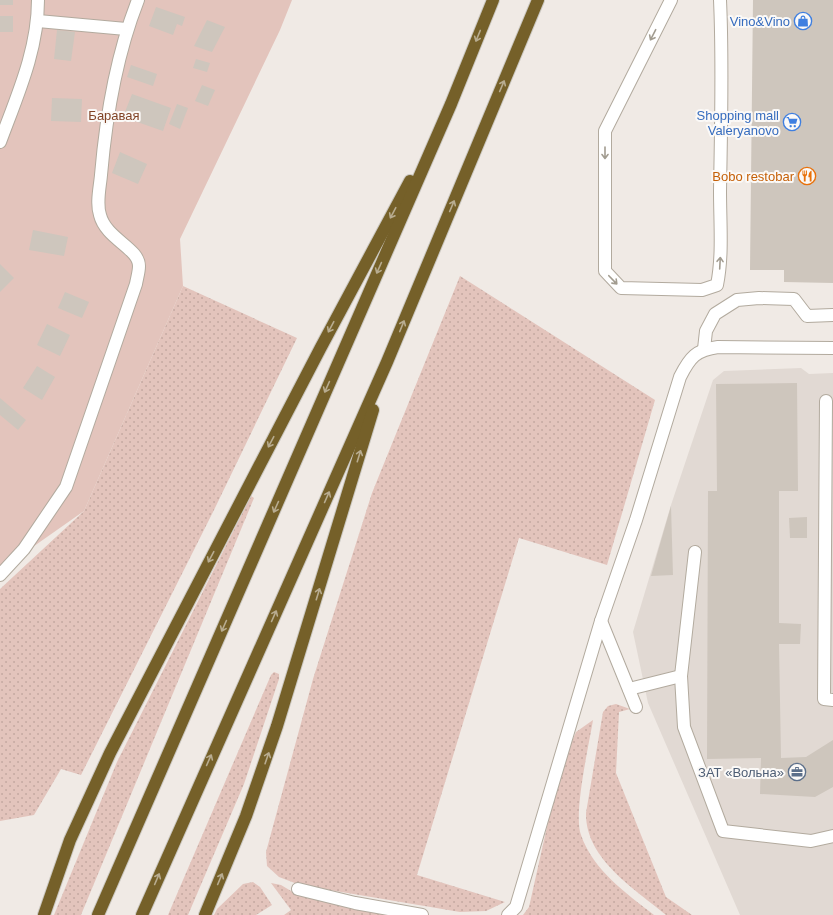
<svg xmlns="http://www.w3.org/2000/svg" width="833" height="915" font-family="Arial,sans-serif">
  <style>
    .built { fill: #e1d9d3 }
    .grass { fill: url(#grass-dots) }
    .garden { fill: #e3c4bc }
    .building { fill: #cec6bd }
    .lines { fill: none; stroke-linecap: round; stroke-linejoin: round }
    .minor-casing { stroke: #b2aa9e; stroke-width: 14 }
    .highway-casing { stroke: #cbc8c1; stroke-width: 14 }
    .minor { stroke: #fff; stroke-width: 12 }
    .highway { stroke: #756029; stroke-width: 12 }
    .oneway { stroke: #a29c90 }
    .oneway2 { stroke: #b8ac90 }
    .labels { text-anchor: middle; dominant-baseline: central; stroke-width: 4; stroke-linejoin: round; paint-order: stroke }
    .shop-label { font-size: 13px; fill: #366cbe; stroke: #fbf9f7; text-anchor: end }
    .park-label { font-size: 13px; fill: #814326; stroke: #fbf9f7 }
    .food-label { font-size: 13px; fill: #c56008; stroke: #fbf9f7; text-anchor: end }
    .service-label { font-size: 13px; fill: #4e5e75; stroke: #fbf9f7; text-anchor: end }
  </style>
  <defs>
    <pattern id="grass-dots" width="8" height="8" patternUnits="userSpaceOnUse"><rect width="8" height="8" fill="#e3c4bc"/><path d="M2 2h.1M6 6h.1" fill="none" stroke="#c4a9a1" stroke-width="1.8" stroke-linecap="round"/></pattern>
  </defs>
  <rect width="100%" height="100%" fill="#f0eae5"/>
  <!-- built -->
  <polygon class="built" points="801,368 809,374 833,373 833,915 740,915 648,703 633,632 671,505 713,380 724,371"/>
  <!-- grass -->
  <g class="grass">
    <polygon points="460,276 655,400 607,565 519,538 417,875 505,902 486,911 460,912 300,885 279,877 267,866 266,852 313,679 372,493"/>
    <polygon points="183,286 297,338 214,510 81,775 61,769 34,815 0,821 0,589 84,511"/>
    <polygon points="251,496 254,498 81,915 54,915 117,762"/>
    <polygon points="274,672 279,674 279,679 244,784 188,915 168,915 271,675"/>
    <path d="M616 704 630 709 619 712 616 773 666 897 692 915H666C635 889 585 859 586 813L603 712 608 706Z"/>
    <path d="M593 720C589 745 573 814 581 835 593 870 626 893 654 915H523L529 907 560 769 576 732Z"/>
    <polygon points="253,882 260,887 272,905 256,915 214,915 217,909 243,884"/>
    <polygon points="271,883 281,885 296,894 395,915 284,915 291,910"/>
  </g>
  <!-- garden -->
  <polygon class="garden" points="0,0 292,0 280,30 180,239 183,286 84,511 0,570"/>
  <!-- building -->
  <g class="building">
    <rect x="0" y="0" width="13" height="5"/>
    <polygon points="753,0 833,0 833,283 784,282 784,270 750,270"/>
    <polygon points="156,7 185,17 182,26 177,24 173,35 149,26"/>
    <rect x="0" y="16" width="13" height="16"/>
    <polygon points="207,20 225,27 212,52 194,46"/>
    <polygon points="57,30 75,32 71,61 54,59"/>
    <polygon points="196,59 210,63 207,72 193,68"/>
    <polygon points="131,65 157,74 153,86 127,77"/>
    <polygon points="202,85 215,90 208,106 195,101"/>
    <polygon points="132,94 171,108 163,131 123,117"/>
    <polygon points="52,98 82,99 81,122 51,121"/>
    <polygon points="177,104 188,108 180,129 169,124"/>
    <polygon points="120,152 147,164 138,184 112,173"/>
    <polygon points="33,230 68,237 64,256 29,250"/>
    <polygon points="0,264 14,278 0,292"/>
    <polygon points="65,292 89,302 82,318 58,308"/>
    <polygon points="47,324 70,335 60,356 37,345"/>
    <polygon points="37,366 55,377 42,400 23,388"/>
    <polygon points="797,383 798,491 779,491 779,623 801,624 800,644 779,644 781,758 806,757 833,740 833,787 815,797 760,794 761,758 707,759 708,491 717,491 716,384"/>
    <polygon points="0,398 26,420 18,430 0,415"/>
    <polygon points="671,506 673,575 651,576 658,551"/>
    <polygon points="807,517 807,538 790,538 789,518"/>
  </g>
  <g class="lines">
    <defs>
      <g id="minor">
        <path d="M671 0 605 131V271L621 288 702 290 717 285C723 255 720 223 720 191 721 127 723 64 720 0"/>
        <polyline points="38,21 126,29"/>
        <path d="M0 142C17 96 38 50 38 0"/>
        <polyline points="704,349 706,331 715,314 737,300 759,298 794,299 807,316 833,315"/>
        <polyline points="826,401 824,699 833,700"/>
        <polyline points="695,552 681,676 684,727 723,831 811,841 833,836"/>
        <path d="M0 575 24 549 66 487 136 284C137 278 139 272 139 266 139 248 106 239 100 215 96 203 100 187 101 175 106 116 116 56 138 0"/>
        <polyline points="601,621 636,707"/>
        <polyline points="629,689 681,676"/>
        <polyline points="298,889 355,903 422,915"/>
        <path d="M508 915 516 907 601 621 636 520 680 377C690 357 696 350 718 347L833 348"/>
      </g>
      <g id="highway">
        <polyline points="44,915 70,840 110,753 320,349 410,181"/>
        <polyline points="98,915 451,104 493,0"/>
        <polyline points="142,915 387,362 538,0"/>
        <polyline points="205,915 246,816 277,726 373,410"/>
      </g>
    </defs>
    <!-- minor casing -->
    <use href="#minor" class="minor-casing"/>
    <!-- highway casing -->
    <use href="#highway" class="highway-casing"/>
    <!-- minor -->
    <use href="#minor" class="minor"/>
    <!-- highway -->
    <use href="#highway" class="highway"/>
  </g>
  <!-- one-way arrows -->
  <defs><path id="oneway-shaft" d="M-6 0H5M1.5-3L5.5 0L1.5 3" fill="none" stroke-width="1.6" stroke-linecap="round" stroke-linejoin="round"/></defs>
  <g class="oneway">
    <use href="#oneway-shaft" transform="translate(653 35) rotate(117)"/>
    <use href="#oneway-shaft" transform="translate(605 153) rotate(90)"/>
    <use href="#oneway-shaft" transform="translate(720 263) rotate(-87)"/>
    <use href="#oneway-shaft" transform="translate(613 280) rotate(46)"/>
  </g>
  <g class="oneway2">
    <use href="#oneway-shaft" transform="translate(478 36) rotate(112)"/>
    <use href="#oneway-shaft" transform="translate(502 86) rotate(-67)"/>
    <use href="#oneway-shaft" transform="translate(452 206) rotate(-67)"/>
    <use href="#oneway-shaft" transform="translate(393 213) rotate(118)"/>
    <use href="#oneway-shaft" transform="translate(379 268) rotate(114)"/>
    <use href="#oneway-shaft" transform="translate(402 326) rotate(-68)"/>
    <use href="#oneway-shaft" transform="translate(331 327) rotate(118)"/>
    <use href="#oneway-shaft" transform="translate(327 387) rotate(114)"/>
    <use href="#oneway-shaft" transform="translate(271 442) rotate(118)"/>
    <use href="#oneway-shaft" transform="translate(359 456) rotate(-73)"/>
    <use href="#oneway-shaft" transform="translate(327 497) rotate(-66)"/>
    <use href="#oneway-shaft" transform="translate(276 507) rotate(114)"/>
    <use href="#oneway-shaft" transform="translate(211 557) rotate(118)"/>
    <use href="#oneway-shaft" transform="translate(318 594) rotate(-73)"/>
    <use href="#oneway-shaft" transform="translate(274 616) rotate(-66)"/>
    <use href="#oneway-shaft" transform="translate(224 626) rotate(114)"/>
    <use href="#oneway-shaft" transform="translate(267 758) rotate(-71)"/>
    <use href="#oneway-shaft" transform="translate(209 760) rotate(-66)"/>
    <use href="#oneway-shaft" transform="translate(157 879) rotate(-67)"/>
    <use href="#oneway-shaft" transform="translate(220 879) rotate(-67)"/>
  </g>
  <!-- icons -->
  <defs>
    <symbol id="shop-ring" viewBox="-11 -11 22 22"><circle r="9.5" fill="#fbf9f7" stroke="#3f7fe0" stroke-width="1.5"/><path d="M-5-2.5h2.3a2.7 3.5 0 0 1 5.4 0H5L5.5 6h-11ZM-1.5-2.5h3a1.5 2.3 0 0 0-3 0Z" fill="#3f7fe0"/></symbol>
    <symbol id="supermarket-ring" viewBox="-11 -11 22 22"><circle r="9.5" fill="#fbf9f7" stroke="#3f7fe0" stroke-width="1.5"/><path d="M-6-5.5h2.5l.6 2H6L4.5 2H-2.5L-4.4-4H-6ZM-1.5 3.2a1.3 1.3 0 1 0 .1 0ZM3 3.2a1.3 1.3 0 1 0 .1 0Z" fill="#3f7fe0"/></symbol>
    <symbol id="restaurant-ring" viewBox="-11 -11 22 22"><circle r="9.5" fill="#fbf9f7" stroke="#e8710a" stroke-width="1.5"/><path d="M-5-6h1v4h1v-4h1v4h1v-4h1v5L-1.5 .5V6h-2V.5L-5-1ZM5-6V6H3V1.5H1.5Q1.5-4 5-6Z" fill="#e8710a"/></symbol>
    <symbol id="office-ring" viewBox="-11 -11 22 22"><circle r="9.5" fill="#fbf9f7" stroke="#5c6f8a" stroke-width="1.5"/><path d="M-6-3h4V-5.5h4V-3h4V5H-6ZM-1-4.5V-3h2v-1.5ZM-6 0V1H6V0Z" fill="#5c6f8a"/></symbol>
  </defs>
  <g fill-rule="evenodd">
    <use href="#shop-ring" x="793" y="11" width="20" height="20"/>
    <use href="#supermarket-ring" x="782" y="112" width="20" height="20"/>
    <use href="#restaurant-ring" x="797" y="166" width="20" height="20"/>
    <use href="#office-ring" x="787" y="762" width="20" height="20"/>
  </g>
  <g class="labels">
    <!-- shop labels -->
    <g class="shop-label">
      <text x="790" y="21">Vino&amp;Vino</text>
      <text x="779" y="115">Shopping mall<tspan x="779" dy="15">Valeryanovo</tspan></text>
    </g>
    <!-- park labels -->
    <g class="park-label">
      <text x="114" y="115">Баравая</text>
    </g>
    <!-- food labels -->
    <g class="food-label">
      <text x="794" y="176">Bobo restobar</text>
    </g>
    <!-- service labels -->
    <g class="service-label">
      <text x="784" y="772">ЗАТ «Вольна»</text>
    </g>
  </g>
</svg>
